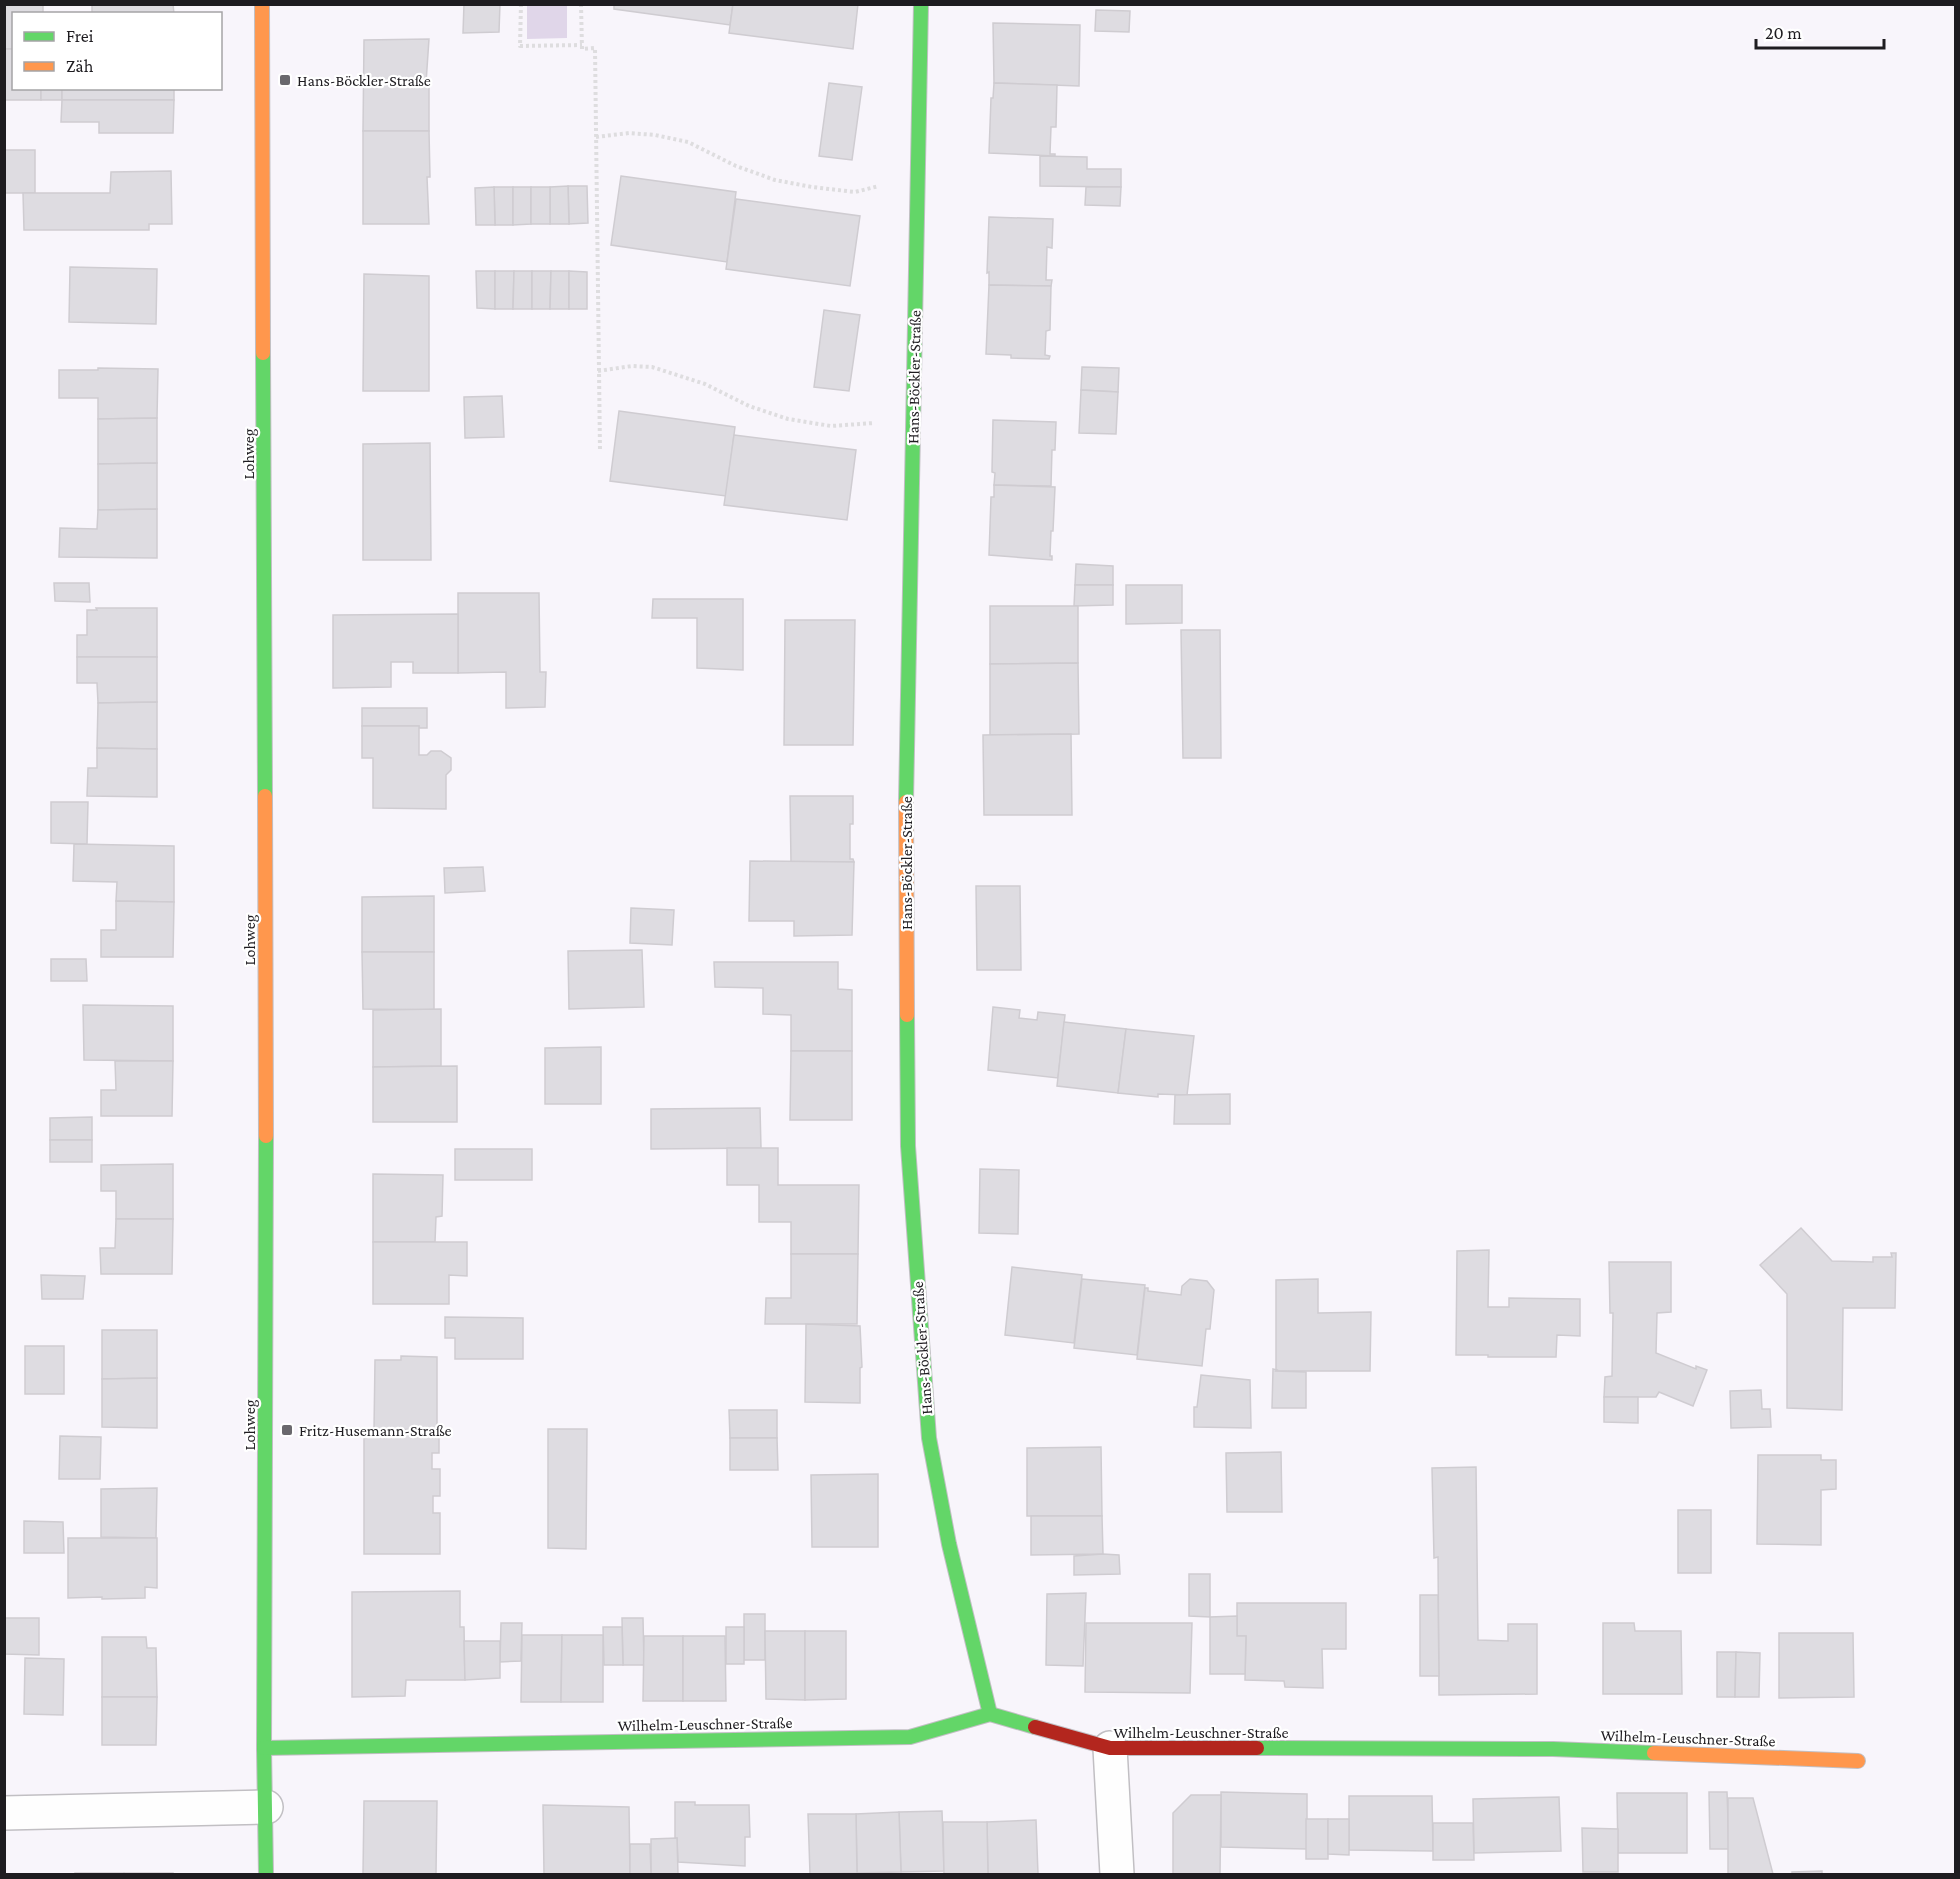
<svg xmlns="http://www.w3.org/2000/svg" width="1960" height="1879" font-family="'Crimson Pro',serif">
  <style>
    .green { fill: #e0d6e9 }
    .building { fill: #dedce1; stroke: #cfccd1; stroke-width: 1.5 }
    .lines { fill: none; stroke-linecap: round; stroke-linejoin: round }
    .street-casing { stroke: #c1bfc3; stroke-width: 36 }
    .fast-casing { stroke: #c1bfc3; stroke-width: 16 }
    .slow-casing { stroke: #c1bfc3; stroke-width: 16 }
    .jam-casing { stroke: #c1bfc3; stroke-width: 16 }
    .path { stroke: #dedddf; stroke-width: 4; stroke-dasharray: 3 3; stroke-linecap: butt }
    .street { stroke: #fefefe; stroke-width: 33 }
    .fast { stroke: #63d668; stroke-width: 14 }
    .slow { stroke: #ff974d; stroke-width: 14 }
    .jam { stroke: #b3261e; stroke-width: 14 }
    .poi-dot { fill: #6a686d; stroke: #fff; stroke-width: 2 }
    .labels { text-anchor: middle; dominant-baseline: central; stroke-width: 4.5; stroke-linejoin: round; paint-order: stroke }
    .poi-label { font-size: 16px; fill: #1e1c20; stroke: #fff; text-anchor: start }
    .street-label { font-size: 16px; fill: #1e1c20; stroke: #fff }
  </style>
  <rect width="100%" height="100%" fill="#f8f5fb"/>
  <!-- green -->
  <polygon class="green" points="527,5 567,5 567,38 527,39"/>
  <!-- building -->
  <g class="building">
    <polygon points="4,4 43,4 43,14 14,14 14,49 4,49"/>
    <polygon points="92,4 173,4 174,14 92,14"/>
    <polygon points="464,4 500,4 499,32 463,33"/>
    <polygon points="614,4 733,4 730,25 614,9"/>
    <polygon points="733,4 858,4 853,49 729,33"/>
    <polygon points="1096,10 1130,11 1129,32 1095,31"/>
    <polygon points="993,23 1080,25 1079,86 994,83"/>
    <polygon points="429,39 426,83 429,83 429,131 363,131 364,40"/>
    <polygon points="4,49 14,49 14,88 41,88 41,100 4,100"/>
    <polygon points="829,83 862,87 852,160 819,156"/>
    <polygon points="994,83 1057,85 1056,127 1051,127 1050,154 1055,154 1055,156 989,153 991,98 993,98"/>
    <rect x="41" y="88" width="21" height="12"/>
    <rect x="62" y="88" width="112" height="12"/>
    <polygon points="62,100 174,100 173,133 99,133 99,122 61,122"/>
    <polygon points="363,131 429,131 430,177 427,177 429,224 363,224"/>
    <rect x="4" y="150" width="31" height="43"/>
    <polygon points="1040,156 1087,157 1087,169 1121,169 1121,187 1040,186"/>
    <polygon points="171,171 172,224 149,224 149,230 24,230 23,193 110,193 111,172"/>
    <polygon points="621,176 736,192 727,262 611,245"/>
    <polygon points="568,186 587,186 588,223 569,224"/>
    <polygon points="568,186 569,224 550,224 550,187"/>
    <polygon points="494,187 513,187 513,225 495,225"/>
    <polygon points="494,187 495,225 476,225 475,188"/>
    <polygon points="513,187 531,187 531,224 513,225"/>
    <rect x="531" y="187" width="19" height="37"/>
    <polygon points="1086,187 1121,187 1120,206 1085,205"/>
    <polygon points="736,199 860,216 850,286 726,269"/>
    <polygon points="989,217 1053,219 1052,248 1047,247 1046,280 1052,280 1051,286 989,285 989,272 987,273"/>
    <polygon points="70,267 157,269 156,324 69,322"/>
    <polygon points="476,271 495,271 495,309 477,308"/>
    <polygon points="495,271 514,271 513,309 495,309"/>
    <polygon points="514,271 532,271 532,309 513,309"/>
    <polygon points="532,271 551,271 550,309 532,309"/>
    <polygon points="551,271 569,271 569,309 550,309"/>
    <polygon points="569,271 587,272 587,309 569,309"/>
    <polygon points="364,274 429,276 429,391 363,391"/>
    <polygon points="989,285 1051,286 1050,330 1046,331 1045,355 1050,356 1049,359 1011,358 1011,355 986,354"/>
    <polygon points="824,310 860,315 849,391 814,387"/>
    <polygon points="1082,367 1119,368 1118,392 1081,390"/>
    <polygon points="98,368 158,369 157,418 98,419 98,398 59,398 59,370 98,370"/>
    <polygon points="1081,390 1118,392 1116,434 1079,433"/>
    <polygon points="502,396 504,437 465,438 464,397"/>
    <polygon points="619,411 735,427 726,496 610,481"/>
    <polygon points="157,418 157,463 98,464 98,419"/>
    <polygon points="993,420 1056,422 1055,450 1052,450 1051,486 994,485 995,473 992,472"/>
    <polygon points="734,435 856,450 847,520 724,505"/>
    <polygon points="430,443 431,560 363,560 363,444"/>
    <polygon points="157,463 157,509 98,510 98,464"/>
    <polygon points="994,485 1055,487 1053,531 1051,531 1050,556 1052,556 1052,560 989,555 991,497 994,497"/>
    <polygon points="157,509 157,558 59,557 60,528 97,529 98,510"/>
    <polygon points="1076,564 1113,566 1113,585 1075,585"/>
    <polygon points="54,583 89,583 90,602 55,601"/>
    <polygon points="1075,585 1113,585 1113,605 1074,606"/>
    <polygon points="1126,585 1182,585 1182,623 1126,624"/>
    <polygon points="458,593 539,593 540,672 546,672 545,707 506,708 506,672 458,673"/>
    <polygon points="653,599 743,599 743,670 697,668 697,618 652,618"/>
    <polygon points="990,606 1078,606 1078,663 990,664"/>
    <polygon points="96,608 157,608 157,657 77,657 77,635 87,635 87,610 97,610"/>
    <polygon points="458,614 458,673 413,673 413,662 391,662 391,687 333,688 333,615"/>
    <polygon points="785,620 855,620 853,745 784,745"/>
    <polygon points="1181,630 1220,630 1221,758 1183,758"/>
    <polygon points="77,657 157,657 157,702 98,703 97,683 77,683"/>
    <polygon points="1078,663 1079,734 990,735 990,664"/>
    <polygon points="157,702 157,749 97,748 98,703"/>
    <polygon points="362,708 427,708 427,728 419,728 419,726 362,726"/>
    <polygon points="362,726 419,726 419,755 427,755 431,751 441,751 451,758 451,770 446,775 446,809 373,808 373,758 362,758"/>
    <polygon points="1071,734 1072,815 984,815 983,735"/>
    <polygon points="97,748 157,749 157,797 87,796 88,768 97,768"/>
    <polygon points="790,796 853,796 853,824 850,824 850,859 853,859 854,862 791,862"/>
    <polygon points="51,802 88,802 87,844 51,843"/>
    <polygon points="74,844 174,846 174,902 116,901 117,882 73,881"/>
    <polygon points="750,861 854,862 852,935 794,936 794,921 749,921"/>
    <polygon points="483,867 485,891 445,893 444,868"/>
    <polygon points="976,886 1020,886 1021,970 977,970"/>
    <polygon points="434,896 434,952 362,952 362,897"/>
    <polygon points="116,901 174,902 173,957 101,957 101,930 116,930"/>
    <polygon points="631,908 674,910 672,945 630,943"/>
    <polygon points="642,950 644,1007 569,1009 568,951"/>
    <polygon points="362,952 434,952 434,1010 363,1009"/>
    <polygon points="51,959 86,959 87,981 51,981"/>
    <polygon points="714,962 838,962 838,989 852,990 852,1051 791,1051 791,1015 763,1014 763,988 715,987"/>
    <polygon points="83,1005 173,1006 173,1061 84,1060"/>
    <polygon points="993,1007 1020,1010 1019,1018 1037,1020 1038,1012 1065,1015 1058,1078 988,1070"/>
    <polygon points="441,1009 441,1066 373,1067 373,1010"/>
    <polygon points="1064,1022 1126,1029 1118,1093 1057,1086"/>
    <polygon points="1126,1029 1194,1036 1187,1095 1158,1094 1158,1097 1118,1093"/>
    <polygon points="601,1047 601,1104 545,1104 545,1048"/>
    <polygon points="791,1051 852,1051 852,1120 790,1120"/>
    <polygon points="115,1061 173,1061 172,1116 101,1116 101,1090 116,1090"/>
    <polygon points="457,1066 457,1122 373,1122 373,1067"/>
    <polygon points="1230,1094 1230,1124 1174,1124 1175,1095"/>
    <polygon points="760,1108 761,1148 651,1149 651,1109"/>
    <polygon points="92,1117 92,1140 50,1140 50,1118"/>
    <rect x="50" y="1140" width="42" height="22"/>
    <polygon points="727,1148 778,1148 778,1185 859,1185 858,1254 791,1254 791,1222 759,1222 759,1185 727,1185"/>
    <rect x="455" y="1149" width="77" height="31"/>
    <polygon points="173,1164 173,1219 116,1219 116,1191 101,1191 101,1165"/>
    <polygon points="980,1169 1019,1170 1018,1234 979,1233"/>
    <polygon points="373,1174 443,1175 442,1216 436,1217 435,1242 373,1242"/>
    <polygon points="116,1219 173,1219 172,1274 101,1274 100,1248 115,1248"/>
    <polygon points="1801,1228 1832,1261 1873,1262 1873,1257 1892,1257 1891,1253 1896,1253 1895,1308 1843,1308 1842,1410 1787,1408 1787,1294 1760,1265"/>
    <polygon points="373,1242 467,1242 467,1276 449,1275 449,1304 373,1304"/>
    <polygon points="1489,1250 1488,1307 1509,1307 1509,1298 1580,1299 1580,1336 1557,1335 1556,1357 1488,1357 1488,1355 1456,1355 1457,1251"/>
    <polygon points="791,1254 858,1254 857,1324 765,1324 766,1298 791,1298"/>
    <polygon points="1609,1262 1671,1262 1671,1312 1657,1313 1656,1353 1696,1369 1696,1366 1707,1370 1693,1406 1659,1392 1656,1397 1604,1397 1605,1377 1612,1376 1613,1313 1610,1313"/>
    <polygon points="1012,1267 1082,1275 1074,1343 1005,1335"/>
    <polygon points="41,1275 85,1276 83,1299 42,1299"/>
    <polygon points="1082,1279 1145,1285 1137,1355 1074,1348"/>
    <polygon points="1190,1279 1207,1281 1214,1290 1210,1329 1206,1329 1202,1366 1137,1359 1145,1288 1148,1288 1148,1291 1181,1295 1182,1286"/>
    <polygon points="1318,1279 1318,1313 1371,1312 1370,1371 1276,1371 1276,1280"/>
    <polygon points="445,1317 523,1318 523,1359 455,1359 455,1338 445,1338"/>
    <polygon points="806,1324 860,1326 862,1367 860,1368 860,1403 805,1402"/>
    <polygon points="102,1330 157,1330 157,1378 102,1379"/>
    <rect x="25" y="1346" width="39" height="48"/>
    <polygon points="401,1356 437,1357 437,1429 374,1430 375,1360 401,1360"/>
    <polygon points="1273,1369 1277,1370 1276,1371 1306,1372 1306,1408 1272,1408"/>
    <polygon points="1201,1375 1250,1380 1251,1428 1194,1427 1194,1407 1197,1407"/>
    <polygon points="157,1378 157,1428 102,1427 102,1379"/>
    <polygon points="1761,1390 1762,1409 1770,1409 1771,1427 1731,1428 1730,1391"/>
    <polygon points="1604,1397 1638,1397 1638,1423 1604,1422"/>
    <polygon points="729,1410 777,1410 777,1438 730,1438"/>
    <polygon points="548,1429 587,1429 586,1549 548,1548"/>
    <polygon points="364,1430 439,1430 439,1453 432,1453 432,1469 440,1469 440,1496 433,1496 433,1513 440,1513 440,1554 364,1554"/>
    <polygon points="60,1436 101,1437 100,1479 59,1479"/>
    <polygon points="730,1438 777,1438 778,1470 730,1470"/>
    <polygon points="1101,1447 1102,1516 1027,1516 1027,1448"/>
    <polygon points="1281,1452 1282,1512 1227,1512 1226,1453"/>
    <polygon points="1758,1455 1821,1455 1821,1460 1836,1460 1836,1489 1821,1490 1821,1545 1757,1544"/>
    <polygon points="1476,1467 1478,1640 1508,1641 1508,1624 1537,1624 1537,1694 1439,1695 1438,1557 1434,1558 1432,1468"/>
    <polygon points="878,1474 878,1547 812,1547 811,1475"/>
    <polygon points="157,1488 156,1538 101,1537 101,1489"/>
    <rect x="1678" y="1510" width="33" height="63"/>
    <polygon points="1031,1516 1102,1516 1103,1554 1031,1555"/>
    <polygon points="24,1521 63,1522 64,1553 24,1553"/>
    <polygon points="68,1538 157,1538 157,1588 145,1587 145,1598 102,1599 102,1597 68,1598"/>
    <polygon points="1103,1554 1119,1555 1120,1574 1074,1575 1074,1556"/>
    <polygon points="1189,1574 1210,1574 1210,1617 1189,1616"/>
    <polygon points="460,1591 460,1627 464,1627 465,1680 406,1680 405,1696 352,1697 352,1592"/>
    <polygon points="1086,1593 1083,1666 1046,1665 1047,1594"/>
    <polygon points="1420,1595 1438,1595 1439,1676 1420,1676"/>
    <polygon points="1237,1603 1346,1603 1346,1649 1322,1649 1323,1688 1285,1687 1284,1681 1245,1680 1246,1636 1237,1636"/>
    <rect x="744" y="1614" width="21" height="46"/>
    <polygon points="1237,1616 1237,1636 1246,1636 1245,1674 1210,1674 1210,1617"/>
    <polygon points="4,1618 39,1618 39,1655 4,1654"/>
    <polygon points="622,1618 643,1618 644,1665 623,1665"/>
    <polygon points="501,1623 522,1623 521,1661 500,1662"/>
    <polygon points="1086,1623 1192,1623 1190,1693 1085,1692"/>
    <polygon points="1603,1623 1634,1623 1635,1631 1681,1631 1682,1694 1603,1694"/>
    <polygon points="603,1627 622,1627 623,1665 604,1665"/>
    <rect x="726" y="1627" width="18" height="37"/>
    <polygon points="765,1631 805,1631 805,1700 766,1699"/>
    <polygon points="805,1631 846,1631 846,1699 805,1700"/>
    <polygon points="1779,1633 1853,1633 1854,1697 1779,1698"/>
    <polygon points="522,1635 562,1635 561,1702 521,1702"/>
    <polygon points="562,1635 603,1635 603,1702 561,1702"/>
    <polygon points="644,1636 683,1636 683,1701 643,1701"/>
    <polygon points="683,1636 725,1636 726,1701 683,1701"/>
    <polygon points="102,1637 146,1637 147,1648 156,1648 157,1697 102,1697"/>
    <polygon points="464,1641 500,1641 500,1678 465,1680"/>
    <polygon points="1717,1652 1736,1652 1735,1697 1717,1697"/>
    <polygon points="1736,1652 1760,1653 1759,1697 1735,1697"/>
    <polygon points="25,1658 64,1659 63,1715 24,1714"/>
    <polygon points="102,1697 157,1697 156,1745 102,1745"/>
    <polygon points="1221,1792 1307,1794 1307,1849 1221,1847"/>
    <polygon points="1709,1792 1727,1792 1729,1849 1710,1849"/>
    <polygon points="1617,1793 1687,1793 1687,1853 1618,1853"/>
    <polygon points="1191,1795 1221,1795 1220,1874 1173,1874 1173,1813"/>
    <polygon points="1349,1796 1432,1796 1433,1851 1349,1850"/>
    <polygon points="1559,1797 1561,1851 1474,1853 1473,1799"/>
    <polygon points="1728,1798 1753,1798 1773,1874 1728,1874"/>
    <polygon points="364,1801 437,1801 436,1874 363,1874"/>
    <polygon points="675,1802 695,1802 695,1805 749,1805 750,1837 745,1837 745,1866 678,1862 677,1838 675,1838"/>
    <polygon points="543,1805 629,1807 630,1874 544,1874"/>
    <polygon points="942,1811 944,1871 901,1872 899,1812"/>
    <polygon points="899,1812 901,1872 857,1873 856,1814"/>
    <polygon points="808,1814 856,1814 857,1873 810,1874"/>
    <rect x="1306" y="1819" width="22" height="40"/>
    <polygon points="1328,1819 1349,1819 1349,1855 1328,1854"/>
    <polygon points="1036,1820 1038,1874 988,1874 987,1822"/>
    <polygon points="943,1822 987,1822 988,1874 944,1874"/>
    <polygon points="1433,1823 1473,1823 1474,1860 1433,1860"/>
    <polygon points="1582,1828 1618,1829 1618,1872 1583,1872"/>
    <polygon points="677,1838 678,1874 651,1874 651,1839"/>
    <polygon points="630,1844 650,1844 651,1874 630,1874"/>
    <polygon points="1822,1871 1822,1874 1777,1874 1792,1874 1792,1872"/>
    <rect x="75" y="1873" width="49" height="1"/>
    <rect x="124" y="1873" width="49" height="1"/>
  </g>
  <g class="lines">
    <defs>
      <g id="street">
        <polyline points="1110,1748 1117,1874"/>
        <polyline points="4,1813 266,1807"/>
      </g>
      <g id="fast">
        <polyline points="263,353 265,796"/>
        <polyline points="906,802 921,4"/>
        <polyline points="907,1015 908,1146 929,1438 949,1544 990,1714"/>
        <polyline points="266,1136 264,1748 266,1874"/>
        <polyline points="264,1748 910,1737 990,1714 1035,1727"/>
        <polyline points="1257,1748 1553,1749 1654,1753"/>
      </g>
      <g id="slow">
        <polyline points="262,4 263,353"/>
        <polyline points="265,796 266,1136"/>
        <polyline points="906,802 907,1015"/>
        <polyline points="1654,1753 1858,1761"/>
      </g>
      <polyline id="jam" points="1035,1727 1110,1748 1257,1748"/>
    </defs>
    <!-- street casing -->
    <use href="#street" class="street-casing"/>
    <!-- fast casing -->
    <use href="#fast" class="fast-casing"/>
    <!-- slow casing -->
    <use href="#slow" class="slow-casing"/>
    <!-- jam casing -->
    <use href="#jam" class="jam-casing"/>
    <!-- path -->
    <g class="path">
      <polyline points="521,4 520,46 582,45"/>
      <polyline points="581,4 582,49 595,48 600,451"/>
      <polyline points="596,137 629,133 655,135 688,142 736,166 775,180 812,187 855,192 879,186"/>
      <polyline points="598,371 632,366 652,367 705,384 749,406 788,419 831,426 874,423"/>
    </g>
    <!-- street -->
    <use href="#street" class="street"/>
    <!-- fast -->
    <use href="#fast" class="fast"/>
    <!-- slow -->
    <use href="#slow" class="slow"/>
    <!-- jam -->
    <use href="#jam" class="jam"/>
  </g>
  <!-- markers -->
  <g class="poi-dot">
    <rect x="279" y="74" width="12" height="12" rx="3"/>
    <rect x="281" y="1424" width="12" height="12" rx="3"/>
  </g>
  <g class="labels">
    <!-- poi labels -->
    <g class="poi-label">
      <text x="297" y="80">Hans-Böckler-Straße</text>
      <text x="299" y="1430">Fritz-Husemann-Straße</text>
    </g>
    <!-- street labels -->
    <g class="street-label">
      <text transform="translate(914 377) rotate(-89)">Hans-Böckler-Straße</text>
      <text transform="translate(248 454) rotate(-90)">Lohweg</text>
      <text transform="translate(906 863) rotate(-90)">Hans-Böckler-Straße</text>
      <text transform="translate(249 940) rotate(-90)">Lohweg</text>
      <text transform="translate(922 1348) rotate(-94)">Hans-Böckler-Straße</text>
      <text transform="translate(249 1425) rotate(-90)">Lohweg</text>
      <text transform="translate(705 1724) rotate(-1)">Wilhelm-Leuschner-Straße</text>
      <text x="1201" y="1732">Wilhelm-Leuschner-Straße</text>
      <text transform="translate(1688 1738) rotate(2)">Wilhelm-Leuschner-Straße</text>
    </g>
  </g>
  <!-- border -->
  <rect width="1960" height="1879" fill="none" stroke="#1e1c20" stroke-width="12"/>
  <!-- legend -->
  <rect x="12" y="12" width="210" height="78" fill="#ffffff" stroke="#a5a4a6" stroke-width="1.5"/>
  <rect x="24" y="32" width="30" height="9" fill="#63d668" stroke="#a5a4a6" stroke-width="1.5"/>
  <text x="66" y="42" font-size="18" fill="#1e1c20">Frei</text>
  <rect x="24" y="62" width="30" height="9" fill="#ff974d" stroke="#a5a4a6" stroke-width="1.5"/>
  <text x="66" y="72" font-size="18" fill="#1e1c20">Zäh</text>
  <!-- scale -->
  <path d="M1756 39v9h128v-9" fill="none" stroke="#1e1c20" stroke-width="3"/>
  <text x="1765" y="39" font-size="18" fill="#1e1c20" stroke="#ffffff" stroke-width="4.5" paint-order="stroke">20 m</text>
</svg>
